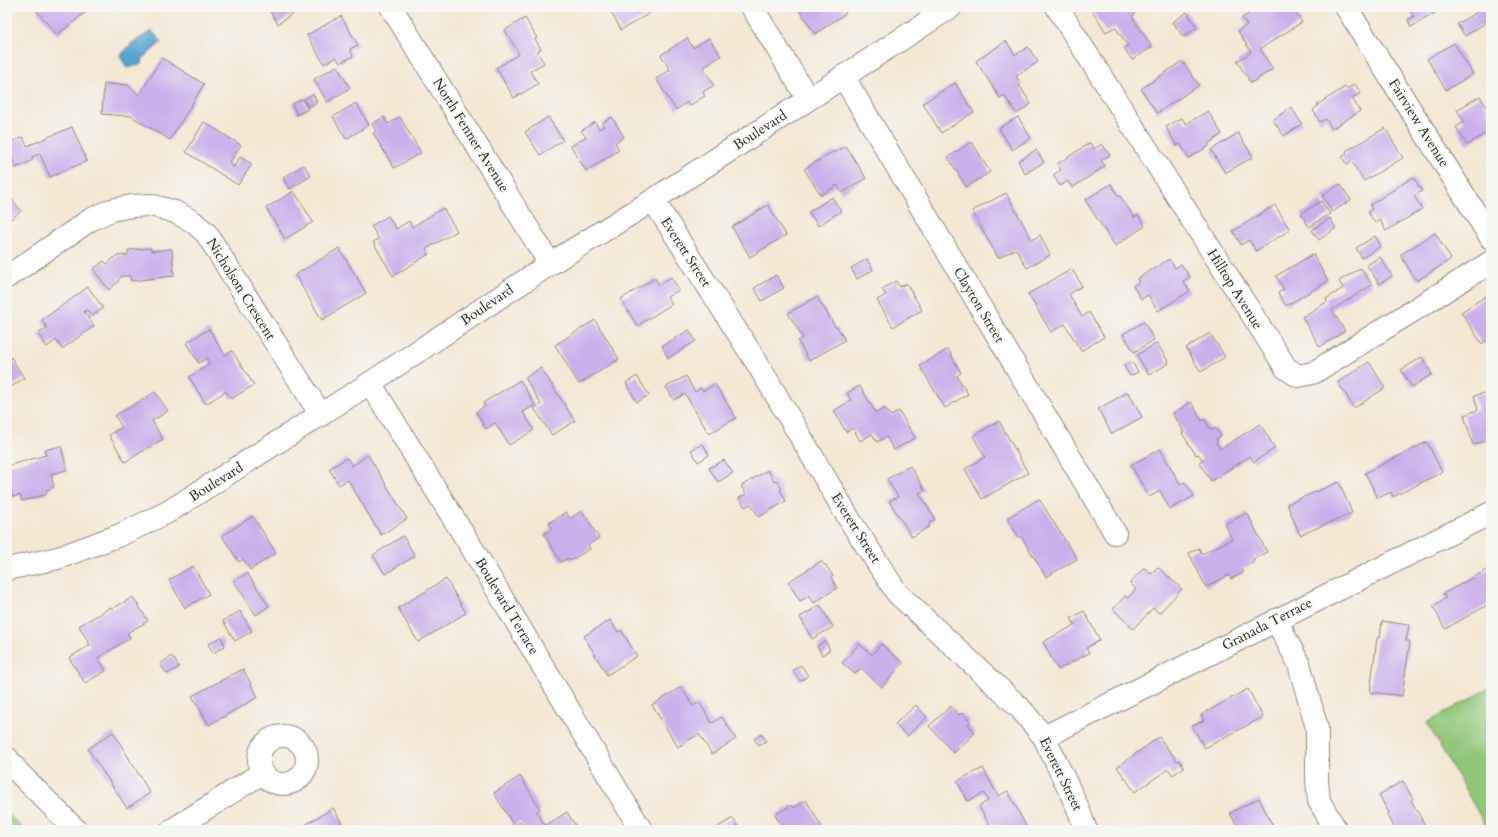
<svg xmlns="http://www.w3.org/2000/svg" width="1498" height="837" font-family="Cardo,serif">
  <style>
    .green { fill: #8fc679; stroke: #5d7852 }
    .water { fill: #58a3d0; stroke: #42677e }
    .building { fill: #caafeb }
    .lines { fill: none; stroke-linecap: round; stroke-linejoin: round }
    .minor-casing { stroke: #908980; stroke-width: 24 }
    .tertiary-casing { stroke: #908980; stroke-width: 24 }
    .minor { stroke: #fff; stroke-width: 22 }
    .tertiary { stroke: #fff; stroke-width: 22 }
    .labels { text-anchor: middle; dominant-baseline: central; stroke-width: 3.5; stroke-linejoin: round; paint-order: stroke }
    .street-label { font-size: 14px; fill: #2b2b2b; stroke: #f6f6f2 }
  </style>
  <rect width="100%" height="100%" fill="#f6f6f2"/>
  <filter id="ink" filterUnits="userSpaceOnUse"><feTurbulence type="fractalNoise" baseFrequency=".025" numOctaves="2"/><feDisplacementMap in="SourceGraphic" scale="8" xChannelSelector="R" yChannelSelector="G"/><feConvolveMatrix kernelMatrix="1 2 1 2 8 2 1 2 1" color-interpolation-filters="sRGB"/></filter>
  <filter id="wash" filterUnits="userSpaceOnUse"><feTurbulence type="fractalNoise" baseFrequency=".012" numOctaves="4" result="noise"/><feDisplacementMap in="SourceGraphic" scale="16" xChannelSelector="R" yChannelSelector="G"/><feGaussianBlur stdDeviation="0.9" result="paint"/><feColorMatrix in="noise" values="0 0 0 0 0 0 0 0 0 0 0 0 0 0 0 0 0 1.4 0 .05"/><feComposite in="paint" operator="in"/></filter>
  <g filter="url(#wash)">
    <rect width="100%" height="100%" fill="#f4e7d4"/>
    <!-- green -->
    <g class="green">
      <polygon points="1491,687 1491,830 1488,830 1427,723"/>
      <polygon points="7,813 25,830 7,830"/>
    </g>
    <!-- water -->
    <polygon class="water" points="152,31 162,42 143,58 142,64 127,68 120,56 133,42"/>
    <g id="blocks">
      <!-- building -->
      <g class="building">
        <polygon points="42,7 92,7 57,35 37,11"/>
        <polygon points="267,7 302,7 278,24"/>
        <polygon points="608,7 660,7 621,30"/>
        <polygon points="806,7 842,7 846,13 815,34 800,11"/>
        <polygon points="1090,7 1130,7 1135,14 1132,16 1152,47 1132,60 1124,48 1128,46 1115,27 1106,32"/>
        <polygon points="1260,7 1303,7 1295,12 1302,22 1260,49 1273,69 1251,83 1237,61 1251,52 1238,31 1247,25 1242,18"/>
        <polygon points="1407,7 1445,7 1411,27 1408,20 1414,17"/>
        <polygon points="1484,8 1490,18 1484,22 1484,24 1465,36 1457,24"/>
        <polygon points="1187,12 1197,28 1183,37 1173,22"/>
        <polygon points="341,16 358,45 350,49 353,56 340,63 336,57 324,64 307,35"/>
        <polygon points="525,18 537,38 535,39 541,49 537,52 544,63 530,71 538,84 514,98 496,68 519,54 505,30"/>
        <polygon points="687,38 693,48 709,38 721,56 703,68 714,85 703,92 705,96 689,106 687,102 676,110 656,79 670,70 661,55"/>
        <polygon points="1006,41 1015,55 1028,47 1038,62 1016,76 1021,84 1019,85 1031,104 1017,114 1004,95 1000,98 976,61"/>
        <polygon points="1454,43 1473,74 1446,90 1427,59"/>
        <polygon points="162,58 204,84 170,140 129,115 128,116 102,114 104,84 128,85 139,95"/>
        <polygon points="1182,61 1199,85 1157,113 1141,89"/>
        <polygon points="337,66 350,88 327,102 314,79"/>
        <polygon points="955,83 974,112 941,133 923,103"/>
        <polygon points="1355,84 1361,93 1352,98 1360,111 1332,129 1326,119 1320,122 1313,110 1318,106 1317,105 1345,87 1346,89"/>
        <polygon points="313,94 317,102 308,107 304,99"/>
        <polygon points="1480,96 1491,115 1491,130 1467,145 1456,127 1464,122 1457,110"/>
        <polygon points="302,99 308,109 297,115 292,104"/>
        <polygon points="356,103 369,125 346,139 333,117"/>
        <polygon points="1291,107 1302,124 1284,136 1273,120"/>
        <polygon points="1208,111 1222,134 1208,144 1209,146 1189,158 1180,144 1177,146 1166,127 1182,118 1186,124"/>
        <polygon points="384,117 388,124 400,117 421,153 394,168 373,133 376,131 372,124"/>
        <polygon points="548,117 563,140 540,155 525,132"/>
        <polygon points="612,117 624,137 615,143 619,150 586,171 571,146 586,137 581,131 595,122 599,129 604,126 602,123"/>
        <polygon points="1018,117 1031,138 1012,150 999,128"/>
        <polygon points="204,122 241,145 229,163 234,167 240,157 252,164 238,185 186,152"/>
        <polygon points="72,127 87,161 50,177 40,154 32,157 33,160 16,168 7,147 7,144 23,137 27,146"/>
        <polygon points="1385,128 1403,158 1364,181 1352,162 1347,165 1342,157 1347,154 1346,151"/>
        <polygon points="1238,133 1253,157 1225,173 1211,150"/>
        <polygon points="972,142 990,172 966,187 948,157"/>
        <polygon points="1090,143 1094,149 1102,144 1110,155 1101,160 1105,166 1072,188 1068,181 1060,186 1053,175 1061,170 1057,164"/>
        <polygon points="846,146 866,178 842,193 837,185 821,195 804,169 834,151 835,153"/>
        <polygon points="1036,150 1044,162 1025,174 1018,161"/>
        <polygon points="304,165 311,176 290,189 283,178"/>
        <polygon points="1413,177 1422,191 1414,196 1422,209 1386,231 1380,220 1375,223 1368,212 1372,209 1370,205"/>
        <polygon points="1111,184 1119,197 1120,196 1134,217 1138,215 1145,226 1115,246 1085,200"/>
        <polygon points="1340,184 1351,200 1332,212 1322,196"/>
        <polygon points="294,191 313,222 285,239 266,208"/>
        <polygon points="7,193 21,211 7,222"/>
        <polygon points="1006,193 1032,240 1040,235 1050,255 1027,268 1016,249 998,258 972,211"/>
        <polygon points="832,197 841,211 818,226 809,212"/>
        <polygon points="1321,201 1330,214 1309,227 1301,214"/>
        <polygon points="768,205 786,235 750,257 732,227"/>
        <polygon points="1275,205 1290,230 1256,251 1249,240 1241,245 1233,231"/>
        <polygon points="443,208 457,231 426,249 429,254 393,276 373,242 379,239 371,226 388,216 396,229 409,221 412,227"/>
        <polygon points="1330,218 1336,228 1319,240 1312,230"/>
        <polygon points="1435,233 1451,259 1417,281 1400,255"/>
        <polygon points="1375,236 1381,246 1362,258 1356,248"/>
        <polygon points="151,248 151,251 172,249 174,276 131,281 130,276 122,276 118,280 119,281 109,290 93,269 104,261 107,264 116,256 128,255 128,250"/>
        <polygon points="339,248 366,293 322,320 295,275"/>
        <polygon points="1313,254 1328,281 1286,306 1278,293 1284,289 1276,276"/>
        <polygon points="1380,257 1392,276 1379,284 1367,265"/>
        <polygon points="867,259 873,270 857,279 851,268"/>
        <polygon points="1169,259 1175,268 1181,264 1190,277 1183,281 1190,291 1158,311 1148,295 1141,299 1133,286 1139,282 1137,279"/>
        <polygon points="1361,268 1372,285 1332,310 1345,331 1320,347 1302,317 1327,302 1326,299 1343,288 1339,281"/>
        <polygon points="1072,269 1082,286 1069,294 1082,317 1089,312 1104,337 1081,351 1065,324 1051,332 1028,294"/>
        <polygon points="776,275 784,288 762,301 754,288"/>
        <polygon points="671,277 679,290 667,297 672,304 637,326 621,299 655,278 659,285"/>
        <polygon points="896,281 900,287 906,283 922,310 893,327 877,300 886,295 882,289"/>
        <polygon points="88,287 103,308 92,316 87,310 84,311 94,326 62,349 56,340 47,347 38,334 47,328 42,320"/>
        <polygon points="1486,296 1491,304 1491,338 1482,344 1461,312"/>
        <polygon points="817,297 836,328 837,327 845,340 809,361 798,341 803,338 788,313"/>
        <polygon points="595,320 619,359 579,384 555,345"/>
        <polygon points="1144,322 1154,340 1134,352 1123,334"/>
        <polygon points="209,329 225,355 232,351 254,385 231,399 226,391 206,404 189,377 210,364 207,358 199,363 186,343"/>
        <polygon points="689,330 696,341 668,358 662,346"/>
        <polygon points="1210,333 1225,357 1201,372 1186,348"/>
        <polygon points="1157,343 1169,363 1149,375 1137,355"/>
        <polygon points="948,349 961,373 957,376 968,394 945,408 920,366"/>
        <polygon points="7,351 24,378 11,387 9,383 7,384"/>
        <polygon points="1422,357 1432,374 1412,387 1401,370"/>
        <polygon points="1132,362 1138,372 1130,376 1124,366"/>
        <polygon points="1369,362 1385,388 1354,408 1338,382"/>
        <polygon points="541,368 575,421 552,435 534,408 541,404 525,378"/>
        <polygon points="637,376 649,395 637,402 626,383"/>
        <polygon points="686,376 695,392 701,388 703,391 715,384 736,418 709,434 685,394 674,400 666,387"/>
        <polygon points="520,380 535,405 523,412 534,430 509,445 495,423 486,429 476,412 485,406 483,403"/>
        <polygon points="860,386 876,413 885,408 891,416 899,411 915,438 894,450 886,437 877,442 872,434 860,441 853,428 846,432 834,411 851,400 847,393"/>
        <polygon points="1491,391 1491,439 1473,445 1464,415 1478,410 1474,396"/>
        <polygon points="155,392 168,411 152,421 163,439 125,462 109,435 122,427 115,416"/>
        <polygon points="1128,392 1142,417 1112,434 1098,409"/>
        <polygon points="1191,402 1202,421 1204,419 1211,430 1215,428 1221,436 1216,439 1218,441 1216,442 1220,449 1260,424 1275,448 1254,462 1250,456 1211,481 1199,462 1203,460 1198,454 1196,455 1182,433 1184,432 1173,413"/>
        <polygon points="999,421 1028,473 982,499 965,469 985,457 973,436"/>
        <polygon points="1427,442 1442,472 1393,497 1391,492 1378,498 1365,473"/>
        <polygon points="703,444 709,455 698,462 691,450"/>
        <polygon points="61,446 67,470 51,474 54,487 46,490 47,494 22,501 20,495 13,497 7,475 7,466 46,455 44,450"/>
        <polygon points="1160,449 1180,484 1185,482 1194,496 1170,509 1160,491 1149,497 1131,465"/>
        <polygon points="368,455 407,519 381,535 348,480 339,485 329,469 347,458 352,466"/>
        <polygon points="724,460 733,473 718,482 709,468"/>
        <polygon points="910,466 925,490 919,493 935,519 929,523 930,526 912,537 889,501 898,497 887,479"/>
        <polygon points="768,470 774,481 777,480 782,489 780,490 786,501 759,517 751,504 745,507 739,498 746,494 741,486"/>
        <polygon points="1339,482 1352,513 1300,535 1287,504"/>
        <polygon points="1039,499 1077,559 1046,577 1021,536 1019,538 1007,518"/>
        <polygon points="582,511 599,538 588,545 590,549 570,561 568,558 561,562 544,534 552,529 549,523 566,512 570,518"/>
        <polygon points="1247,513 1267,552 1253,559 1254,562 1241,569 1243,573 1231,579 1229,575 1206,587 1189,553 1199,548 1202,554 1232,539 1225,524"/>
        <polygon points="253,516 276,553 250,570 243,559 239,562 222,536"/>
        <polygon points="403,536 415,556 385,574 373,555"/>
        <polygon points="821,561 824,565 825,564 833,576 831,577 837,588 814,603 809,596 800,601 788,582"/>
        <polygon points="193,566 209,594 185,608 169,580"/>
        <polygon points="1158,567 1182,589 1159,613 1153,608 1133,629 1113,609 1125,596 1128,598 1136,589 1130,583 1144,568 1151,574"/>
        <polygon points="1488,569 1491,574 1491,603 1445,629 1433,606 1446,598 1443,594"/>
        <polygon points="247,573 269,606 256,615 234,581"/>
        <polygon points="446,579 466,613 418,642 398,608"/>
        <polygon points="133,597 148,621 127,633 130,638 98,658 106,671 85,683 69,658 90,645 79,626 111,607 112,609"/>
        <polygon points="820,605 833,627 812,639 800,617"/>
        <polygon points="240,611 252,631 235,641 223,621"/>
        <polygon points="1084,611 1100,640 1086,648 1089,653 1058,670 1043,642 1075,625 1071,618"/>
        <polygon points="610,620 618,632 621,630 637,656 607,675 584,636"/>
        <polygon points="1382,621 1409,625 1406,641 1410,641 1402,696 1370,692 1377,638 1380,638"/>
        <polygon points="221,637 225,646 213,653 208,644"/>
        <polygon points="825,641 830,650 822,655 817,646"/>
        <polygon points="859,644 872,655 881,644 903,663 882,687 861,668 855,674 842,663"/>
        <polygon points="172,656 179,667 167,674 160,664"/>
        <polygon points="801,665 808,676 800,681 793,670"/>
        <polygon points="243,669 258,697 209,725 192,696"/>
        <polygon points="681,687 693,706 699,702 712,723 722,717 736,739 712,754 699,734 678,747 652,705"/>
        <polygon points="1248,689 1263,717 1205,748 1192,726 1204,720 1201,715"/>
        <polygon points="916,705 927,717 907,736 895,724"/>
        <polygon points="951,706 959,715 962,713 970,722 968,724 975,733 954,753 929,726"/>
        <polygon points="113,732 150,793 127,808 88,749"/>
        <polygon points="762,734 766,741 759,745 754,739"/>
        <polygon points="1159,737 1177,761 1179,760 1184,767 1173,775 1168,769 1135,792 1117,767"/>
        <polygon points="983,768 998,796 1008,791 1028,830 992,830 979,806 988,801 984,793 968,801 957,781"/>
        <polygon points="520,776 540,809 537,812 545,826 567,812 578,830 525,830 520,822 514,826 494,793"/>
        <polygon points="1403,781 1413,799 1411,800 1425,825 1415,830 1396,830 1387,814 1389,813 1379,795"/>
        <polygon points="1259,798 1275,830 1239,830 1230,813"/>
        <polygon points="806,800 823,829 784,830 775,815 792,805 794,808"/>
        <polygon points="333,808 346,830 297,830"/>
        <polygon points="733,818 740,830 713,830"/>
      </g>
    </g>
  </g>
  <g filter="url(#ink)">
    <use href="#blocks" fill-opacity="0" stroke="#908980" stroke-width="1"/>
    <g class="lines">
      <defs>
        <g id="minor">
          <polyline points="391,7 550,264"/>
          <polyline points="752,7 808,99"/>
          <polyline points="1057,7 1286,368 1298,376 1313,373 1491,262"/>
          <polyline points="1346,7 1491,238"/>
          <polyline points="843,76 1115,533"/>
          <polyline points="653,200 757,363 851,522 897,593 1020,708 1044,737 1077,806 1086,830"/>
          <polyline points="7,277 90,220 111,210 132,206 151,205 175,212 192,221 206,233 321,415"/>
          <polyline points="370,383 478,558 641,830"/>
          <polyline points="1276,620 1299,664 1317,728 1317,780 1319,801 1336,830"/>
          <circle cx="283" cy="760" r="24"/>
          <polyline points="1044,737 1491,513"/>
          <polyline points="172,830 262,773"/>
        </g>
        <g id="tertiary">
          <polyline points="7,569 58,558 120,535 168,512 370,383 550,264 653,200 951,7"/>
          <polyline points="7,758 19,773 76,830"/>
        </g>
      </defs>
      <!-- minor casing -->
      <use href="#minor" class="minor-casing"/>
      <!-- tertiary casing -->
      <use href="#tertiary" class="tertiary-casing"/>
      <!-- minor -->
      <use href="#minor" class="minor"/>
      <!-- tertiary -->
      <use href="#tertiary" class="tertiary"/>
    </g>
  </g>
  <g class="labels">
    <!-- street labels -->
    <g class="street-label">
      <text transform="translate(1419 123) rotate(58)">Fairview Avenue</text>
      <text transform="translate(760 130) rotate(-33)">Boulevard</text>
      <text transform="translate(471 135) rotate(58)">North Fenner Avenue</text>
      <text transform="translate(686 252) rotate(57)">Everett Street</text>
      <text transform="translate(241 289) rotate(58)">Nicholson Crescent</text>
      <text transform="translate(1235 289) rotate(58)">Hilltop Avenue</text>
      <text transform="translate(487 305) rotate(-34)">Boulevard</text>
      <text transform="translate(979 305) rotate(59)">Clayton Street</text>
      <text transform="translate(216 482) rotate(-32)">Boulevard</text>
      <text transform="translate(856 528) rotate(58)">Everett Street</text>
      <text transform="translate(507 606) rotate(59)">Boulevard Terrace</text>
      <text transform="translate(1267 624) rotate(-27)">Granada Terrace</text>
      <text transform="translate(1061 774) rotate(64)">Everett Street</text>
    </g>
  </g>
  <!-- margin -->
  <rect width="1498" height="837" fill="none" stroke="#f6f6f2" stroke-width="24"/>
</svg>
